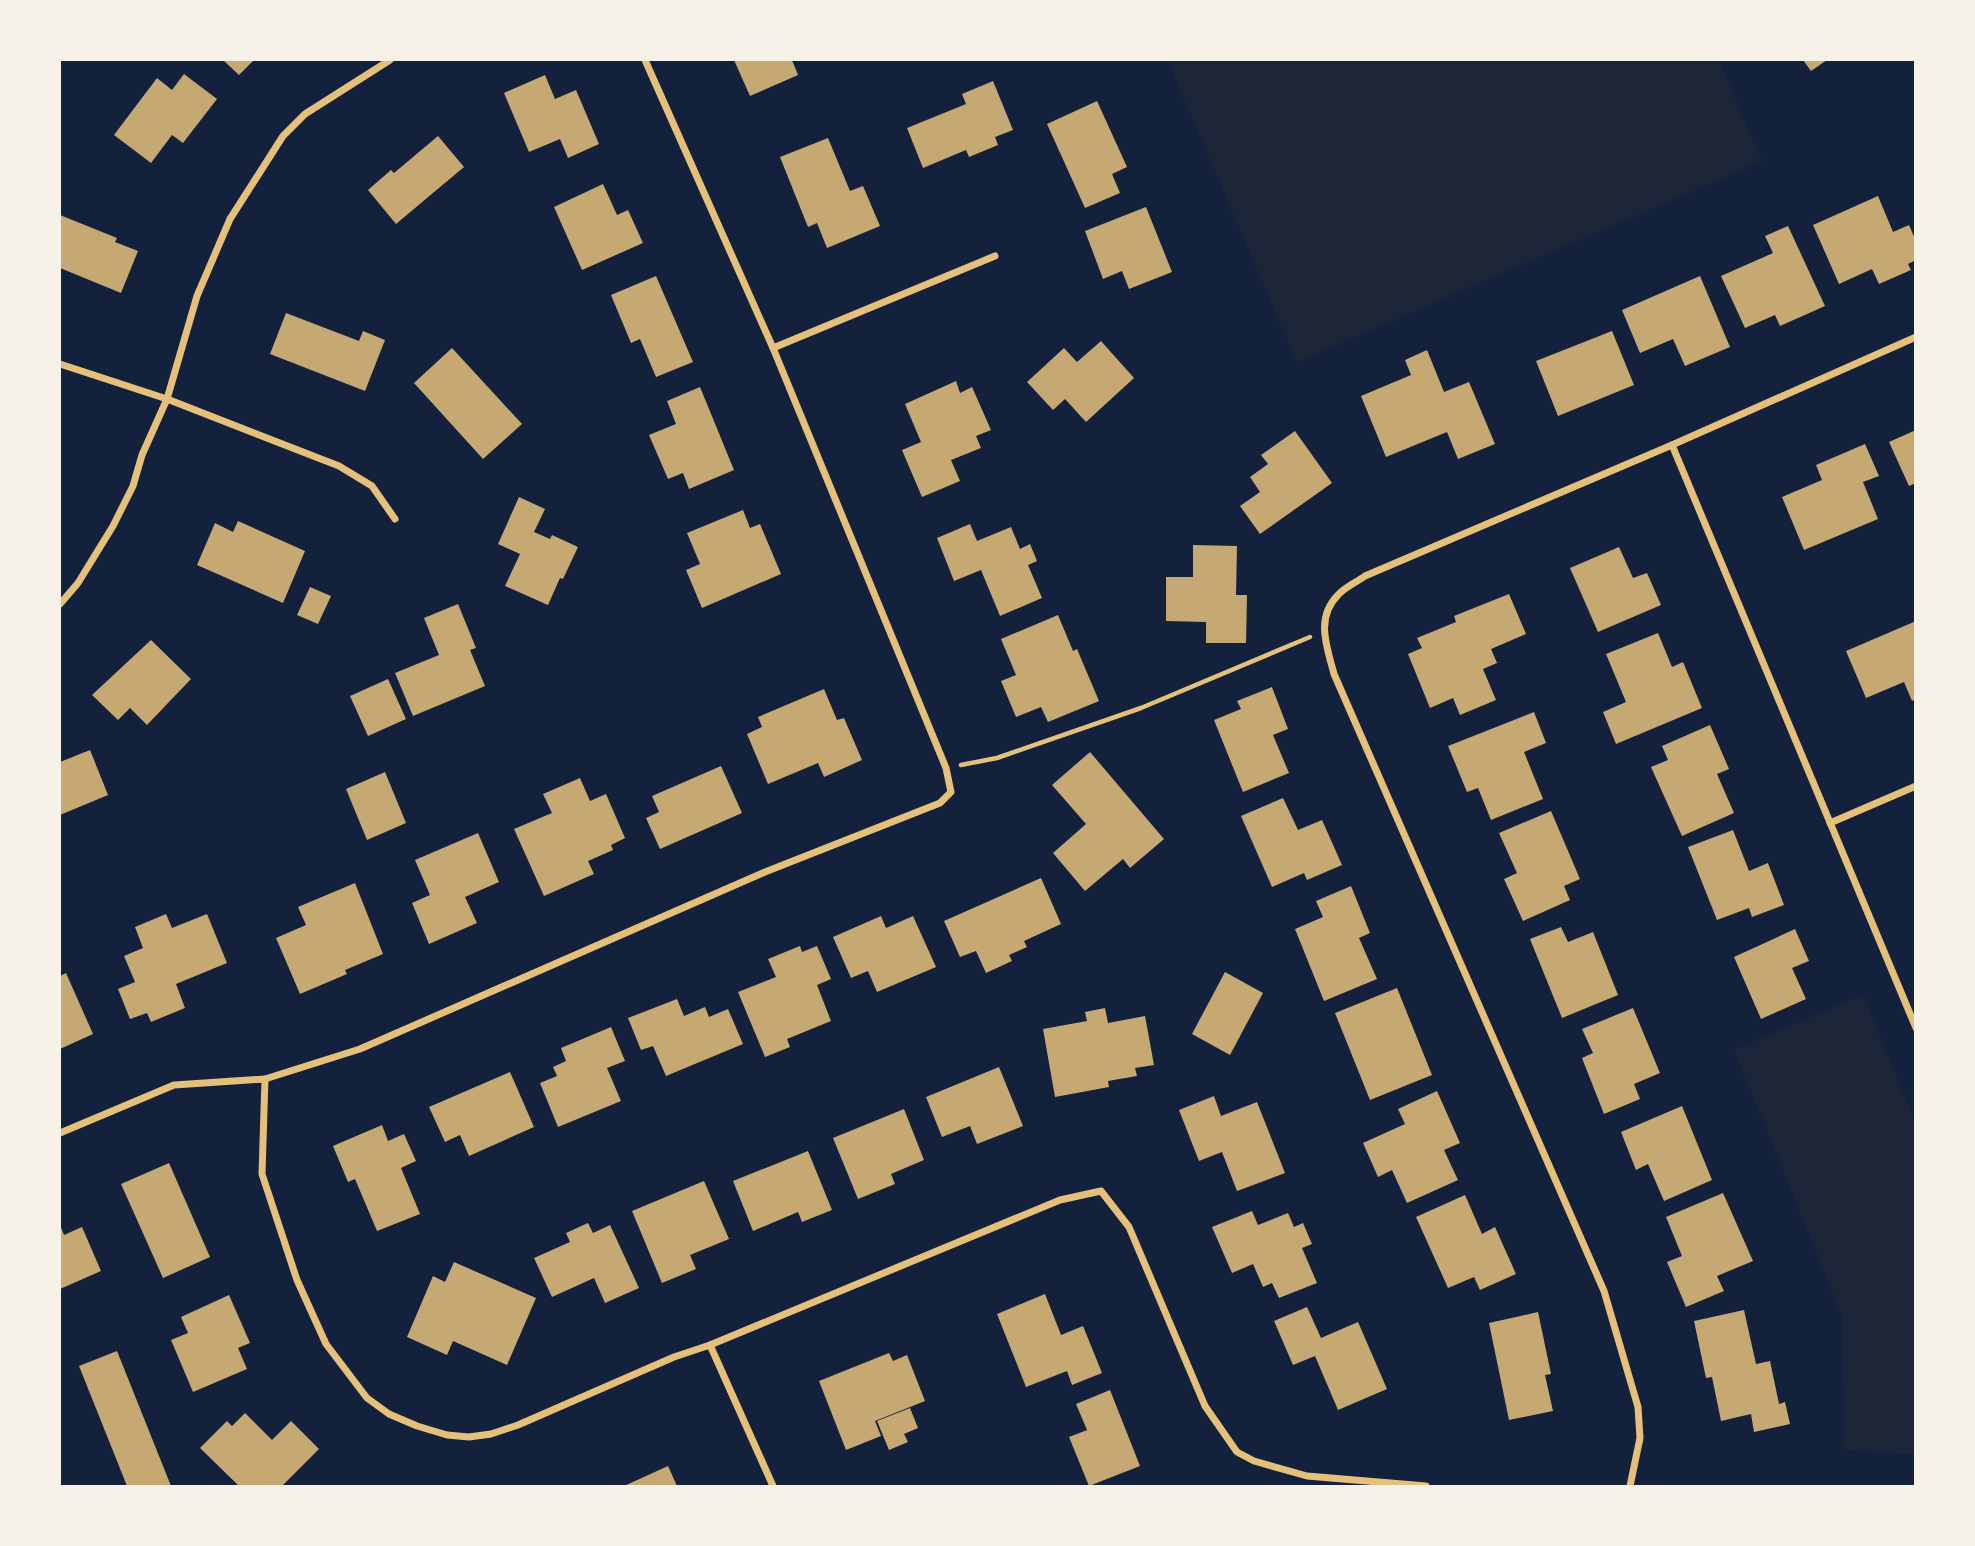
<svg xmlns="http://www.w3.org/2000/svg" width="1975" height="1546" font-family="Jost,sans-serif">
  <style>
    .green { fill: #1d2539 }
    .building { fill: #c6a872 }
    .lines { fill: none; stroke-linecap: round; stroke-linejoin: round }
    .path { stroke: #e5c07b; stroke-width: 4.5 }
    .minor { stroke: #e5c07b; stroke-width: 7 }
  </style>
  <rect width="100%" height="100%" fill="#14213d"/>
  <!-- green -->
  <g class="green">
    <polygon points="1167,60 1719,60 1762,161 1297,362"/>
    <polygon points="1863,995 1915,1120 1915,1455 1844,1450 1842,1316 1734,1050"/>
  </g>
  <!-- building -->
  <g class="building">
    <polygon points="223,60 254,60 239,75"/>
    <polygon points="734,60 792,60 798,75 750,96"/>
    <polygon points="1803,60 1827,60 1811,71"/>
    <polygon points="184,74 217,99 183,143 172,135 151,163 114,135 157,78 172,90"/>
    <polygon points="545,75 555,99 576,90 599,144 568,158 560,139 529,152 504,93"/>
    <polygon points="993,81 1013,130 995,137 998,145 969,157 966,150 923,168 907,128 966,104 962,94"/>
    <polygon points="1097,101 1127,167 1112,174 1120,193 1085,208 1047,124"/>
    <polygon points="438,136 464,167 396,224 368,190 391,170 394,173"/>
    <polygon points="828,138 850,191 863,186 880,226 827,248 817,223 808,227 780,157"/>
    <polygon points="603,184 617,215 628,210 643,243 582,270 554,207"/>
    <polygon points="1878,196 1893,232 1909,225 1916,241 1916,260 1908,264 1911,270 1879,284 1872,269 1839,284 1813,225"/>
    <polygon points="1146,207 1172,272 1129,289 1122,271 1103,279 1085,231"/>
    <polygon points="60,215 117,238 115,242 138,251 121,293 60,268"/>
    <polygon points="1788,226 1825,306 1780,326 1775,315 1745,328 1721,276 1773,253 1765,236"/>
    <polygon points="656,276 693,362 656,377 640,339 631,343 611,295"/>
    <polygon points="1700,276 1730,347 1685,366 1673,339 1640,353 1622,310"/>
    <polygon points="286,313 359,341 363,331 385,340 365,391 270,354"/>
    <polygon points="1612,331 1634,385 1558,416 1536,361"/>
    <polygon points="1101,341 1134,378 1086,422 1065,399 1053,410 1027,382 1064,348 1077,362"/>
    <polygon points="452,348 522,424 483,459 414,383"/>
    <polygon points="1427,350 1444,392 1469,382 1495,444 1458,459 1447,432 1386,457 1361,396 1411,375 1405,360"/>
    <polygon points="956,381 960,393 972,387 991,430 976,436 981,448 951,460 960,481 922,497 902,450 921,442 905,404"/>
    <polygon points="700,387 734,470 689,489 683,473 668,479 649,435 676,424 667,401"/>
    <polygon points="1916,430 1916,483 1909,486 1889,442"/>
    <polygon points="1295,431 1332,483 1260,534 1240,506 1260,492 1250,477 1268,464 1261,455"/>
    <polygon points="1865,444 1879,476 1863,482 1878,519 1804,550 1782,497 1822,480 1816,465"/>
    <polygon points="519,497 545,509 534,532 550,539 552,535 578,547 563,579 560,578 548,605 505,586 520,554 498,544"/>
    <polygon points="743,510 750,528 760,524 781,574 702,608 686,570 700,564 687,533"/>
    <polygon points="238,521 305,551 283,603 197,565 215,523 233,532"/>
    <polygon points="970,524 977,541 1011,527 1020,549 1030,544 1037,561 1028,565 1042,598 1000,616 981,570 954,581 937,538"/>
    <polygon points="1193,545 1237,546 1236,595 1247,595 1246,643 1206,643 1206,622 1166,621 1166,577 1193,577"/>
    <polygon points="1619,547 1633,578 1647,573 1661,605 1598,632 1570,568"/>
    <polygon points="310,587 331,596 318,624 297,615"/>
    <polygon points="1509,594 1526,634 1491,649 1497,663 1483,669 1496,700 1460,715 1453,698 1430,708 1408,654 1422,648 1417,638 1456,622 1454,616"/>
    <polygon points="458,604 476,648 470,650 485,686 413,716 395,673 439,655 424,618"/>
    <polygon points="1058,615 1073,651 1077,649 1099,701 1048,722 1041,707 1016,717 1001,681 1016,675 1001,639"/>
    <polygon points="1916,621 1916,699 1912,701 1904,682 1866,698 1846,651"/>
    <polygon points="1658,633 1672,667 1683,662 1702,708 1616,744 1603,712 1626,702 1606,654"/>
    <polygon points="151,640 191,679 147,725 130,708 118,720 92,695"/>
    <polygon points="388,679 406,719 368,736 350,696"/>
    <polygon points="1272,687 1288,729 1273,735 1289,773 1243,792 1214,720 1241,709 1237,701"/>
    <polygon points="824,689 837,720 844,718 862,760 824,777 818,763 768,784 747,734 762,727 758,717"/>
    <polygon points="1534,712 1546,743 1524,752 1543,799 1491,820 1478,788 1467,792 1448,746"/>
    <polygon points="1710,725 1729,769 1717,774 1734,813 1682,836 1651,767 1668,760 1662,746"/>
    <polygon points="90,750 108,795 60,815 60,762"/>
    <polygon points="1090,752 1164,839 1130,868 1123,859 1085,891 1053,853 1086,824 1052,785"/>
    <polygon points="721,766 742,813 660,849 646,818 659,812 652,796"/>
    <polygon points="385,772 406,823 367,840 346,789"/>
    <polygon points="580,778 590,801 606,794 625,838 611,845 613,850 588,861 594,874 544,896 514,829 552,813 543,794"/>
    <polygon points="1283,798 1298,830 1322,820 1342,865 1307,880 1304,873 1272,887 1241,816"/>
    <polygon points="1551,811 1580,879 1564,886 1570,900 1523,921 1504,879 1517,873 1499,833"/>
    <polygon points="1733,830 1749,871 1768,863 1784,905 1752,917 1749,908 1717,920 1688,847"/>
    <polygon points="478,833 499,882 465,897 477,923 429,944 412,903 430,895 415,860"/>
    <polygon points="1041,878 1061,924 1024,941 1027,947 1009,955 1012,961 986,973 976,951 960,957 944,921"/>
    <polygon points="355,883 383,954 345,970 347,974 300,994 276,938 306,925 298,907"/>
    <polygon points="1351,886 1370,933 1359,938 1377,979 1324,1001 1295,929 1323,917 1316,901"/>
    <polygon points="166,914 172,928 207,914 227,963 176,984 185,1008 151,1022 147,1013 130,1019 118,989 135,982 124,956 143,948 135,927"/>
    <polygon points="881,916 886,928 913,916 936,967 877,992 868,971 851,978 833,937"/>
    <polygon points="1561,927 1568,942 1593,932 1618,995 1562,1018 1530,939"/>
    <polygon points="1795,929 1809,961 1792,968 1806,999 1761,1019 1734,957"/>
    <polygon points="800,946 802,952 817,946 831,979 817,985 831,1021 787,1039 790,1047 765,1057 738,992 776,977 768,959"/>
    <polygon points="1225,972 1263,993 1230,1055 1192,1034"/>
    <polygon points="66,973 93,1034 60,1049 60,976"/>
    <polygon points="1397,988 1432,1075 1370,1100 1335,1013"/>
    <polygon points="677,999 684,1016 705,1007 709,1017 728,1009 743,1044 666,1076 653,1046 641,1050 628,1018"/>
    <polygon points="1105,1008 1108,1023 1145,1016 1154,1065 1135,1068 1137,1076 1108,1081 1109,1087 1055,1097 1043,1029 1087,1021 1085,1012"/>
    <polygon points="1633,1008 1660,1073 1634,1084 1640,1099 1604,1114 1582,1058 1593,1053 1582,1029"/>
    <polygon points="611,1027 625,1061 607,1068 621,1101 558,1127 540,1083 557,1076 553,1067 566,1061 561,1048"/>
    <polygon points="999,1067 1023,1126 977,1144 970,1126 942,1137 926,1097"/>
    <polygon points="510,1072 534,1127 469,1156 460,1135 445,1142 429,1107"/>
    <polygon points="1437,1091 1460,1143 1444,1150 1458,1180 1407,1203 1392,1170 1378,1177 1363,1143 1405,1124 1398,1109"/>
    <polygon points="1214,1096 1221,1116 1257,1102 1285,1173 1237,1191 1222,1152 1199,1161 1179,1110"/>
    <polygon points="1682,1106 1712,1180 1664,1201 1648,1164 1636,1170 1621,1132"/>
    <polygon points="904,1109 924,1160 891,1174 895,1184 858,1199 833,1138"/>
    <polygon points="382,1125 388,1141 404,1134 416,1161 401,1168 420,1214 377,1231 355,1179 348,1182 333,1146"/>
    <polygon points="808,1151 832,1210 802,1222 798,1212 753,1231 733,1181"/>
    <polygon points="169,1163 210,1257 163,1278 121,1184"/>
    <polygon points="704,1181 729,1239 690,1255 696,1269 662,1283 632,1211"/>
    <polygon points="1723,1193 1753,1261 1717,1276 1724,1291 1686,1307 1667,1262 1682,1256 1666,1217"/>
    <polygon points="1465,1195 1482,1234 1495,1227 1516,1274 1480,1290 1474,1277 1448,1288 1416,1217"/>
    <polygon points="1252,1211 1258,1225 1288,1213 1294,1227 1303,1223 1312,1244 1302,1248 1317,1283 1279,1298 1272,1283 1263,1287 1253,1264 1232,1273 1212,1227"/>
    <polygon points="588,1223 593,1233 610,1225 639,1288 605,1303 594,1278 552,1297 534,1258 570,1242 566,1233"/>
    <polygon points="60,1225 64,1235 82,1227 101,1271 60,1289"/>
    <polygon points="454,1262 536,1298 507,1365 453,1341 447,1355 407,1337 433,1276 445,1282"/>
    <polygon points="1045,1294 1061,1335 1083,1326 1102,1373 1072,1385 1067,1371 1026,1387 997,1314"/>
    <polygon points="229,1295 250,1343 238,1348 247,1369 193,1392 171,1340 188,1333 181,1317"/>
    <polygon points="1307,1307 1321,1338 1358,1322 1387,1389 1338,1410 1315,1356 1293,1365 1274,1321"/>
    <polygon points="1744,1310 1756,1364 1770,1361 1779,1404 1785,1402 1790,1424 1754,1432 1751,1414 1721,1421 1712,1377 1706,1378 1694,1321"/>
    <polygon points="1538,1312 1551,1374 1545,1375 1553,1411 1509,1420 1489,1323"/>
    <polygon points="117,1351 171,1486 127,1486 79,1366"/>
    <polygon points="889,1353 893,1361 907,1355 925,1401 875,1421 881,1436 846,1450 819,1381"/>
    <polygon points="1110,1390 1140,1466 1089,1486 1069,1437 1087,1430 1076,1404"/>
    <polygon points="910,1408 918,1428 904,1434 908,1442 889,1450 877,1421"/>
    <polygon points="245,1413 272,1440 291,1421 319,1449 282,1486 239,1486 200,1448 227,1421 232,1426"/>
    <polygon points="668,1466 677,1486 624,1486"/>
  </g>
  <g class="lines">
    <!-- path -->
    <polyline class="path" points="961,765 997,758 1141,708 1310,637"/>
    <!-- minor -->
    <g class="minor">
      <polyline points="773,348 995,256"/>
      <polyline points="60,364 167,399 339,466 372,486 395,519"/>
      <polyline points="1672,445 1916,1028"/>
      <polyline points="60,604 78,583 113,526 133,486 142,455 167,399 197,296 230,219 283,136 305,114 390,60"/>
      <polyline points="1830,823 1916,786"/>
      <polyline points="265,1079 262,1174 297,1280 326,1344 367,1398 389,1414 417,1426 447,1435 469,1437 491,1434 518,1425 674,1357 710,1345 1060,1200 1101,1191 1129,1227 1205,1406 1237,1452 1254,1461 1307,1476 1426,1486"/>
      <polyline points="60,1133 174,1085 265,1079 360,1049 765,872 940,803 951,792 946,768 773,348 645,60"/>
      <polyline points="710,1345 773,1486"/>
      <path d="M1630 1486 1640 1438 1638 1407 1604 1291 1334 674C1327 647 1315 618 1338 595 1345 587 1357 582 1365 576L1672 445 1916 337"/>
    </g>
  </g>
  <!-- border -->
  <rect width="1975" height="1546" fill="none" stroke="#f6f1e7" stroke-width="122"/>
</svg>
